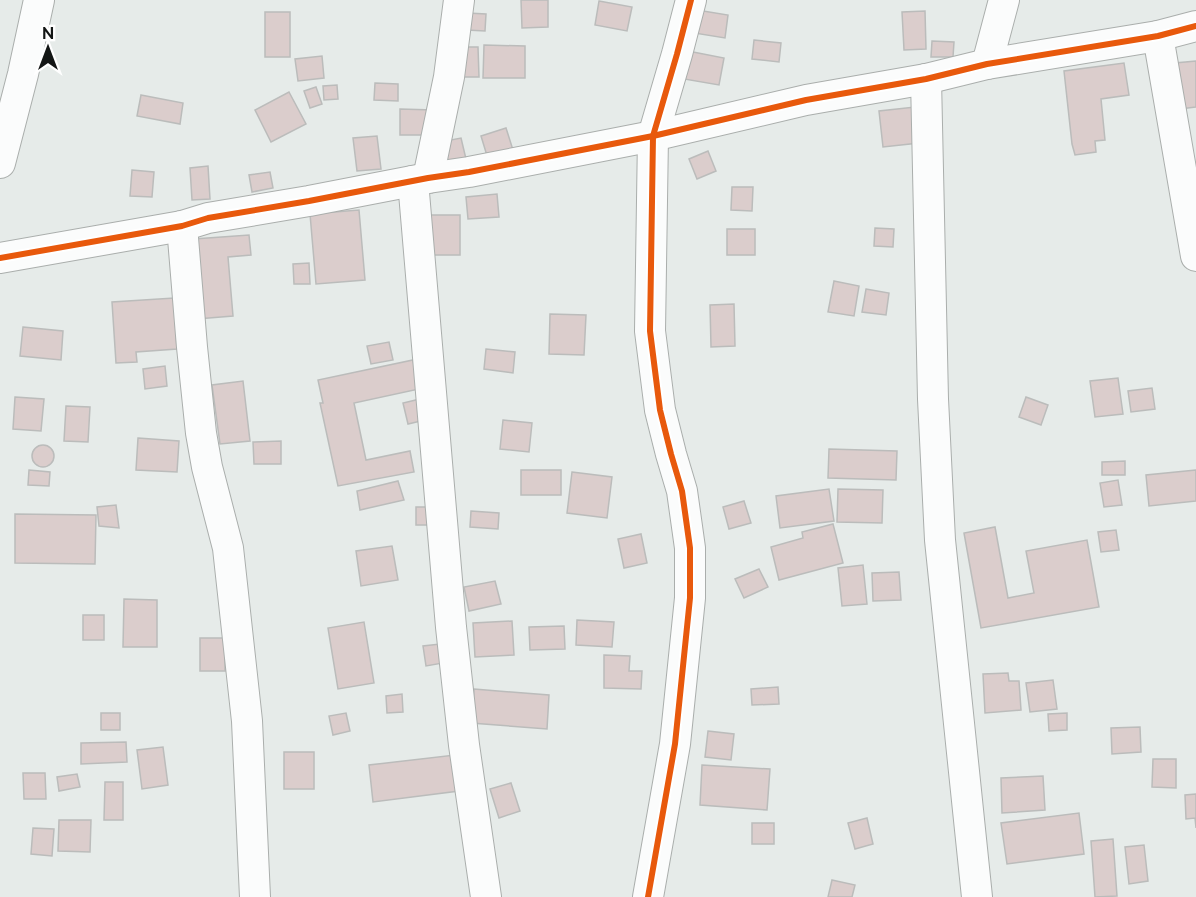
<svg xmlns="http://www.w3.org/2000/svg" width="1196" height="897" font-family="Raleway,sans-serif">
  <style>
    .building { fill: #dbcdcc; stroke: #bbbcbb; stroke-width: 1.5 }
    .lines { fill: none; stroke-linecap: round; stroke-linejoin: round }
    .minor-casing { stroke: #aaaeac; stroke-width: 32 }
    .minor { stroke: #fbfcfc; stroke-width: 30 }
    .cycleway-casing { stroke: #fff; stroke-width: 10 }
    .cycleway { stroke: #e8590c; stroke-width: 6 }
  </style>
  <rect width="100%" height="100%" fill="#e6ebe9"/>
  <!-- building -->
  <g class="building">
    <polygon points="521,0 548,0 548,27 522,28"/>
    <polygon points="599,1 632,7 627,31 595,25"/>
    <polygon points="697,10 728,15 725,38 694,33"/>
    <polygon points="925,11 926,49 904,50 902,12"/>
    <rect x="265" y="12" width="25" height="45"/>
    <polygon points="467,13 486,14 485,31 467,30"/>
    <polygon points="754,40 781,43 779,62 752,59"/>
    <polygon points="932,41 954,42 953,57 931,57"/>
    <polygon points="484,45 525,46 525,78 483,78"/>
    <polygon points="459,47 478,47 479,77 459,77"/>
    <polygon points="688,51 724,58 719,85 684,79"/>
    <polygon points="322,56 324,78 298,81 295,59"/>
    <polygon points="1196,61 1196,107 1180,109 1175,63"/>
    <polygon points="1124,63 1129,95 1101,99 1105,140 1095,141 1096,152 1075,155 1072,144 1064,71"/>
    <polygon points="375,83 398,84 398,101 374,100"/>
    <polygon points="337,85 338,99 324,100 323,86"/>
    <polygon points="316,87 322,104 310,108 304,91"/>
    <polygon points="289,92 306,124 271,142 255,110"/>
    <polygon points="141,95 183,103 180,124 137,116"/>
    <polygon points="915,107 919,143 883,147 879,111"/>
    <polygon points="400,109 433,110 432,135 400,135"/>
    <polygon points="506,128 513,150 488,159 481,136"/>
    <polygon points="377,136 381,169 357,171 353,138"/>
    <polygon points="461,138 466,159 444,164 440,142"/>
    <polygon points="708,151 716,171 697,179 689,159"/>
    <polygon points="208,166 210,199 192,200 190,168"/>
    <polygon points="132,170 154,172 152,197 130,196"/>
    <polygon points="270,172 273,188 252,192 249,175"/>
    <polygon points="732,187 753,187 752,211 731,210"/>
    <polygon points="497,194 499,217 468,219 466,197"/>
    <polygon points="359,210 365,280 316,284 310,214"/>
    <rect x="429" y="215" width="31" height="40"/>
    <polygon points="875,228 894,229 893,247 874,246"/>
    <rect x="727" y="229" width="28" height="26"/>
    <polygon points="249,235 251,255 228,257 233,316 197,319 194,239"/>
    <polygon points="309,263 310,284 294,284 293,264"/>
    <polygon points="834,281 859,286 854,316 828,312"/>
    <polygon points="866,289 889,293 886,315 862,312"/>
    <polygon points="174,298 177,349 136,352 137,362 116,363 112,302"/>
    <polygon points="734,304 735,346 711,347 710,305"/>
    <polygon points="550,314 586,315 584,355 549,354"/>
    <polygon points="23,327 63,331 61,360 20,356"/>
    <polygon points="389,342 393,360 371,364 367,346"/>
    <polygon points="486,349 515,352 513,373 484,369"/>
    <polygon points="413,360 419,389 354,403 366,460 410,451 414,472 338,486 320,403 323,403 318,380"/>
    <polygon points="165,366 167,386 145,389 143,369"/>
    <polygon points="1118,378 1123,414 1095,417 1090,381"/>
    <polygon points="243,381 250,441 220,444 212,385"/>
    <polygon points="1152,388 1155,409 1131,412 1128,391"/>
    <polygon points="15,397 44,399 41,431 13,429"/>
    <polygon points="1026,397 1048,405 1041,425 1019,417"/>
    <polygon points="420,399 425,420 408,424 403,403"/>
    <polygon points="66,406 90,407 88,442 64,441"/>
    <polygon points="503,420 532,423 529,452 500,449"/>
    <polygon points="138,438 179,441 177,472 136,470"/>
    <polygon points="281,441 281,464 254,464 253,442"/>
    <circle cx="43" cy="456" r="11"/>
    <polygon points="829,449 897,451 896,480 828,478"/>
    <polygon points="1125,461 1125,475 1102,475 1102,462"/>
    <polygon points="29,470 50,472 49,486 28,485"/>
    <rect x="521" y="470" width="40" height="25"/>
    <polygon points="1196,470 1196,501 1149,506 1146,475"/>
    <polygon points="572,472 612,477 607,518 567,513"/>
    <polygon points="1118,480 1122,505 1104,507 1100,483"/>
    <polygon points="398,481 404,500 360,510 357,491"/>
    <polygon points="829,489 834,521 780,528 776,496"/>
    <polygon points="838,489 883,490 882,523 837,522"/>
    <polygon points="744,501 751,523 729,529 723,507"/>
    <polygon points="116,505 119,528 99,526 97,507"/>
    <rect x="416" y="507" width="16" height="18"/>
    <polygon points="471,511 499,513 498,529 470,527"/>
    <polygon points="15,514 96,515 95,564 15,563"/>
    <polygon points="833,524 843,563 779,580 771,547 803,538 802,532"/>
    <polygon points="995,527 1008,598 1034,593 1026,551 1087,540 1099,607 981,628 964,533"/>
    <polygon points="1116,530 1119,550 1101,552 1098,532"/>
    <polygon points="641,534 647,563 624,568 618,539"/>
    <polygon points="392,546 398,580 361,586 356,551"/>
    <polygon points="863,565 867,604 842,606 838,568"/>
    <polygon points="759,569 768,587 744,598 735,579"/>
    <polygon points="899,572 901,600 873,601 872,573"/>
    <polygon points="495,581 501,604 469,611 464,587"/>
    <polygon points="124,599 157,600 157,647 123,647"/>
    <rect x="83" y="615" width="21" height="25"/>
    <polygon points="577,620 614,622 612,647 576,645"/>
    <polygon points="512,621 514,655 475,657 473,623"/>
    <polygon points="364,622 374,683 338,689 328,628"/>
    <polygon points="564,626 565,649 530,650 529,627"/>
    <rect x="200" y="638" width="25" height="33"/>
    <polygon points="440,644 443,663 426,666 423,646"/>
    <polygon points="604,655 630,656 629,671 642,671 641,689 604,688"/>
    <polygon points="1008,673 1009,681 1019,681 1021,710 985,713 983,674"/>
    <polygon points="1053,680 1057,709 1030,712 1026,683"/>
    <polygon points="778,687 779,704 752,705 751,689"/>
    <polygon points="474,689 549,695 547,729 471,723"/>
    <polygon points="402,694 403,712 387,713 386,696"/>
    <rect x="101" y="713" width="19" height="17"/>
    <polygon points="346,713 350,731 333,735 329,716"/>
    <polygon points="1067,713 1067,730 1049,731 1048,714"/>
    <polygon points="1140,727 1141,752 1112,754 1111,728"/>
    <polygon points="708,731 734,734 731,760 705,757"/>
    <polygon points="126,742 127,762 81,764 81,743"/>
    <polygon points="163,747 168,785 142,789 137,750"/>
    <rect x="284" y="752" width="30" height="37"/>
    <polygon points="455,755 459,791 373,802 369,765"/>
    <polygon points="1153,759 1176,759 1176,788 1152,787"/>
    <polygon points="702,765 770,769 767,810 700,805"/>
    <polygon points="23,773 45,773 46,799 24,799"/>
    <polygon points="77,774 80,787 59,791 57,777"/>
    <polygon points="1043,776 1045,810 1002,813 1001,778"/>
    <polygon points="105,782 123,782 123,820 104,820"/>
    <polygon points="511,783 520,811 499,818 490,789"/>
    <polygon points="1196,794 1196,828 1195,818 1186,819 1185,795"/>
    <polygon points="1079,813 1084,854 1007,864 1001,823"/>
    <polygon points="867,818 873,844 855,849 848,823"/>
    <polygon points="59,820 91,820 90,852 58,851"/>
    <rect x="752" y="823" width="22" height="21"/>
    <polygon points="33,828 54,829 52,856 31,854"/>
    <polygon points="1113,839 1117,896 1095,897 1091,841"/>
    <polygon points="1144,845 1148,881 1129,884 1125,847"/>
    <polygon points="832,880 855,885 852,897 828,897"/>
  </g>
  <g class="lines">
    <defs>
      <g id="minor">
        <polyline points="1158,36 1196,256"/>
        <polyline points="987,64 1004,0"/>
        <polyline points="926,79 933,399 940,540 977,897"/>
        <polyline points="0,163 23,74 39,0"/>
        <polyline points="428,178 449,77 459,0"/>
        <polyline points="413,181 451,627 464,745 486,897"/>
        <polyline points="182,226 192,347 201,433 207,467 228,548 247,721 255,897"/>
        <polyline points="0,258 182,226 208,218 309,201 428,178 469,172 653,136 806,100 926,79 987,64 1158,36 1196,26"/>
        <polyline points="648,897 675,744 690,598 690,548 682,491 671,454 660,410 650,331 653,136 677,54 691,0"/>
      </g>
    </defs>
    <!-- minor casing -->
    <use href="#minor" class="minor-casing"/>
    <!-- minor -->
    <use href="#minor" class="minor"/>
    <defs>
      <g id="cycleway">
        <polyline points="0,258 182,226 208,218 309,201 428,178 469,172 653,136 806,100 926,79 987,64 1158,36 1196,26"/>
        <polyline points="648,897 675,744 690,598 690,548 682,491 671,454 660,410 650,331 653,136 677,54 691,0"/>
      </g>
    </defs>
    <!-- cycleway casing -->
    <use href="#cycleway" class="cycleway-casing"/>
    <!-- cycleway -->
    <use href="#cycleway" class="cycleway"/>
  </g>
  <!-- north arrow -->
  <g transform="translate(48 48)" stroke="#ffffff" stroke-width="4.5" paint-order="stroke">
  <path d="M0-4.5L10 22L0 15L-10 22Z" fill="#131615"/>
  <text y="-9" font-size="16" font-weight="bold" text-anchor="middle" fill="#131615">N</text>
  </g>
</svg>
